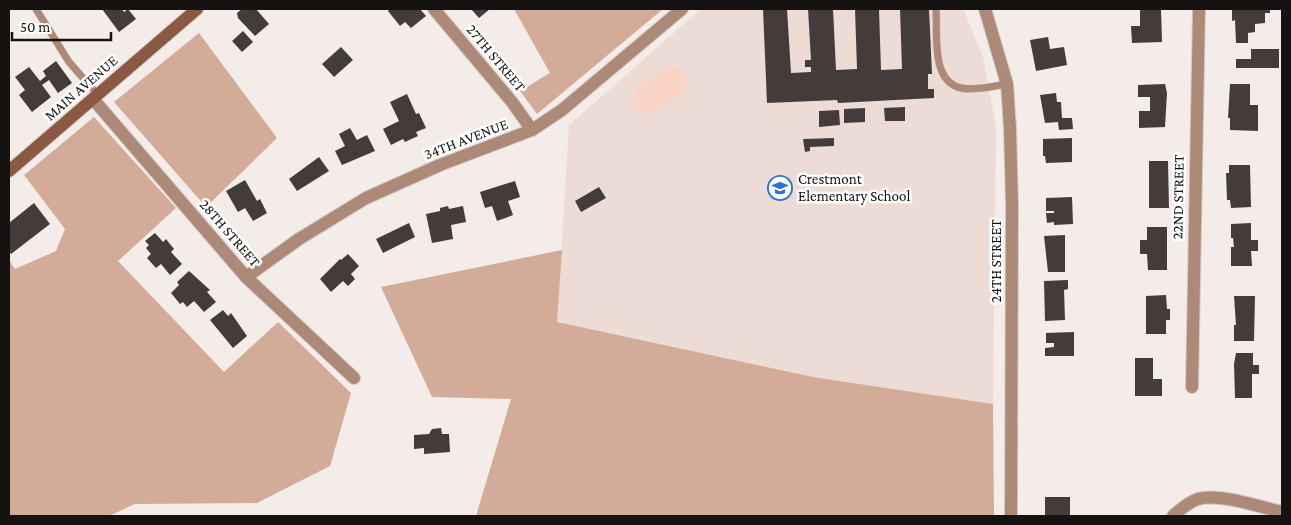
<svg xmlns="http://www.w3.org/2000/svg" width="1291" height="525" font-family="'Crimson Pro',serif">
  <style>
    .built { fill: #ecdcd5 }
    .green { fill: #f9d4c4 }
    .forest { fill: #d2ab99 }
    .building { fill: #433c3a }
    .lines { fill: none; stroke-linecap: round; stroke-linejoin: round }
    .service-casing { stroke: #d0c9c6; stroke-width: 8 }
    .minor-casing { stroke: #d0c9c6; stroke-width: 14 }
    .secondary-casing { stroke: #d0c9c6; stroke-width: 14 }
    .service { stroke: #ad8978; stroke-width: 7 }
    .minor { stroke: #ad8978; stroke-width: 12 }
    .secondary { stroke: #8b5841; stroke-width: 12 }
    .labels { text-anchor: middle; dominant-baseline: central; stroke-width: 5; stroke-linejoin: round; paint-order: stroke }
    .street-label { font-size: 15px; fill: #151211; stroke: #fff }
    .poi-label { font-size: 15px; fill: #151211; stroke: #fff; text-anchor: start }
  </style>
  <rect width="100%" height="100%" fill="#f4ece8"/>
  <!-- built -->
  <polygon class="built" points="701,9 963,9 983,57 996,127 993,404 813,377 557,322 569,125"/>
  <!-- green -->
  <path class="green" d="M667 66C674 66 680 66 684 72 696 88 671 101 660 109 645 120 625 105 637 90 644 81 658 73 667 66Z"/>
  <!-- forest -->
  <g class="forest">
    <polygon points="514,9 663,9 537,114 520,91 550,73"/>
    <polygon points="199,33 277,138 206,207 114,102"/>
    <polygon points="94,117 176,208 118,261 224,372 278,322 351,393 330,466 257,503 135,504 109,516 9,516 9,260 15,269 56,251 65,229 24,175"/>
    <polygon points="562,250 557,322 813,377 993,404 994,516 476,516 511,399 432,397 381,287"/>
  </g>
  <!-- building -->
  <g class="building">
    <polygon points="102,9 122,9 124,12 128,9 136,19 119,32"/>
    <polygon points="242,9 256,9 269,24 255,36 238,18 237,13"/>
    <polygon points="390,9 420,9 426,16 411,28 405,22 400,26 388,11"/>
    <polygon points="471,9 490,9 479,18"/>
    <polygon points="763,9 787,9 791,73 811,72 811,67 805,67 805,60 811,60 808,9 833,9 836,70 857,69 855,9 879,9 881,70 902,69 900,9 929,9 932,74 928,74 928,89 934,89 934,98 838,103 837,100 767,103"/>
    <polygon points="1140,9 1161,9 1162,42 1132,43 1131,26 1140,26"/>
    <polygon points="1232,9 1270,9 1270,13 1265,13 1265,23 1255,24 1255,32 1248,33 1248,43 1236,43 1235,20 1232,21"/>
    <polygon points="243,31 253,42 242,52 232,41"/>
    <polygon points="1048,37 1050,49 1064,47 1067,65 1036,71 1030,40"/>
    <polygon points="341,47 353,60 334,77 322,64"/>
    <polygon points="1251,49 1279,49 1279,68 1236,68 1236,59 1251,59"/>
    <polygon points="56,61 72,83 58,93 49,80 42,85 51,97 32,112 19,95 25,90 15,77 29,67 40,81 46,76 43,71"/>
    <polygon points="1165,84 1167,93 1165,127 1139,128 1139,111 1150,111 1150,97 1138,97 1138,85"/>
    <polygon points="1230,84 1250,84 1250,105 1258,105 1258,131 1230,130 1230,118 1228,118"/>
    <polygon points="1056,93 1057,102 1061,102 1062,118 1072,118 1073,129 1059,130 1058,122 1045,123 1040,95"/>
    <polygon points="407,94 416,114 419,113 426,128 416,132 418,136 405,142 403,139 391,145 383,129 399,121 390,102"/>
    <polygon points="905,107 905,121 885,121 884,108"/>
    <polygon points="865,108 865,122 844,123 844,109"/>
    <polygon points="839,110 840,125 819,127 819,111"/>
    <polygon points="350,128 357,140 367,135 375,151 342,165 335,151 345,146 339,134"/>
    <polygon points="834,138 834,146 810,147 810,151 805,152 803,139"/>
    <polygon points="1072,138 1072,162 1046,163 1045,156 1043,156 1043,139"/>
    <polygon points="319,157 329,171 297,191 289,179"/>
    <polygon points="1149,161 1168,161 1169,208 1149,208"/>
    <polygon points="1229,165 1250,165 1251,207 1231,208 1230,200 1227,200 1226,173 1229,173"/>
    <polygon points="245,180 257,201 260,199 267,213 253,221 245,208 238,212 226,191"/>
    <polygon points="515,181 520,197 508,201 513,215 497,221 492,206 485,208 480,192"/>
    <polygon points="599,187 606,198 581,212 575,201"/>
    <polygon points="1072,197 1073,224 1054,225 1054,222 1047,223 1046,213 1054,213 1054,211 1046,211 1046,198"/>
    <polygon points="34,203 50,224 11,254 9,251 9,223"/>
    <polygon points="448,206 449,209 463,206 466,222 451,225 453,239 432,243 426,214 440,211 440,208"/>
    <polygon points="409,223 415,237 383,253 376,239"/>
    <polygon points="1251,223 1251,240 1258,240 1258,251 1251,251 1252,266 1231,266 1231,247 1234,247 1233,238 1231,238 1231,224"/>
    <polygon points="1147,227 1167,227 1167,270 1148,270 1147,254 1140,254 1140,240 1147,240"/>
    <polygon points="155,233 163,242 166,239 174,249 171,252 182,264 170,275 161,264 156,268 147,258 151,254 146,248 149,245 145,241"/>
    <polygon points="1065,235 1065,272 1048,272 1044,236"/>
    <polygon points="348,254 359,266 351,274 355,279 348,286 343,281 331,292 320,279 340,259 341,260"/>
    <polygon points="189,271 210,290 207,292 216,302 204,312 194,301 187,307 183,302 180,304 171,293 179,285 177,282"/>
    <polygon points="1068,280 1068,289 1064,290 1065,320 1045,321 1044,281"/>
    <polygon points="1166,295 1167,309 1170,309 1170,320 1166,320 1166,334 1146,334 1146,296"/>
    <polygon points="1234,296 1255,296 1254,341 1234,341 1234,325 1236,325"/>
    <polygon points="223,310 228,316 231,313 247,336 233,348 210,320"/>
    <polygon points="1074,332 1074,356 1045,356 1045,348 1054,347 1054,343 1046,343 1046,333"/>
    <polygon points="1236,353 1253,353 1253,365 1259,365 1259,374 1252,374 1252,398 1235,398 1234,364"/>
    <polygon points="1135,358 1153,358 1153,379 1162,379 1162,396 1135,396"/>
    <polygon points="441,428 442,434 449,434 450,452 424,454 424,448 414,449 414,435 429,434 432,429"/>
    <rect x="1045" y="497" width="25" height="19"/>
  </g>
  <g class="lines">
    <defs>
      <g id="service">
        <polyline points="36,9 69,62 98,95"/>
        <path d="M936 9C938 33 930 81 961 88 975 91 994 86 1007 84"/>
      </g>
      <g id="minor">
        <polyline points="434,9 512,102 532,130"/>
        <polyline points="985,9 1007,84 1010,128 1012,205 1011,516"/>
        <polyline points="93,99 246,277 354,378"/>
        <polyline points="246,277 299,239 366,198 440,165 532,130 562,110 682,9"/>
        <polyline points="1192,387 1199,9"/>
        <path d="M1173 516C1180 510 1188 502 1198 499 1219 493 1260 507 1282 512"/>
      </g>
      <polyline id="secondary" points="9,171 197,9"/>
    </defs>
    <!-- service casing -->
    <use href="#service" class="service-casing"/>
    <!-- minor casing -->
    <use href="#minor" class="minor-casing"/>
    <!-- secondary casing -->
    <use href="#secondary" class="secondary-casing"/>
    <!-- service -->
    <use href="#service" class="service"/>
    <!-- minor -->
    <use href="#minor" class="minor"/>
    <!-- secondary -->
    <use href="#secondary" class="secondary"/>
  </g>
  <!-- icons -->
  <defs>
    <symbol id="school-ring" viewBox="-11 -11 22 22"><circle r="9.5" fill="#fff" stroke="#2a73df" stroke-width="1.5"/><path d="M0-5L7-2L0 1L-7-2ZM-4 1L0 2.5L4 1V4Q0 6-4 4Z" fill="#2a73df"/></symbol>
  </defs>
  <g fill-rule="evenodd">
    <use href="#school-ring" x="766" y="174" width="28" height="28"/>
  </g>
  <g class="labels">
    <!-- street labels -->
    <g class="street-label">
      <text transform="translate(496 58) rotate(50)">27TH STREET</text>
      <text transform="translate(81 88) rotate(-41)">MAIN AVENUE</text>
      <text transform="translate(466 139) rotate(-21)">34TH AVENUE</text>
      <text transform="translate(1178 197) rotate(-89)">22ND STREET</text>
      <text transform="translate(230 233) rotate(49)">28TH STREET</text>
      <text transform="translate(996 261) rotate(-90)">24TH STREET</text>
    </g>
    <!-- poi labels -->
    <g class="poi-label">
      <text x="798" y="179">Crestmont<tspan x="798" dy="17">Elementary School</tspan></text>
    </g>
  </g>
  <!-- border -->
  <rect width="1291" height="525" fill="none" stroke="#151211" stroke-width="20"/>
  <!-- scale -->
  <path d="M12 32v8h99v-8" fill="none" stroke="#151211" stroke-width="2.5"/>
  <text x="20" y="32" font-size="15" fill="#151211" stroke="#ffffff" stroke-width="4" paint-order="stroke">50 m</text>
</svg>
